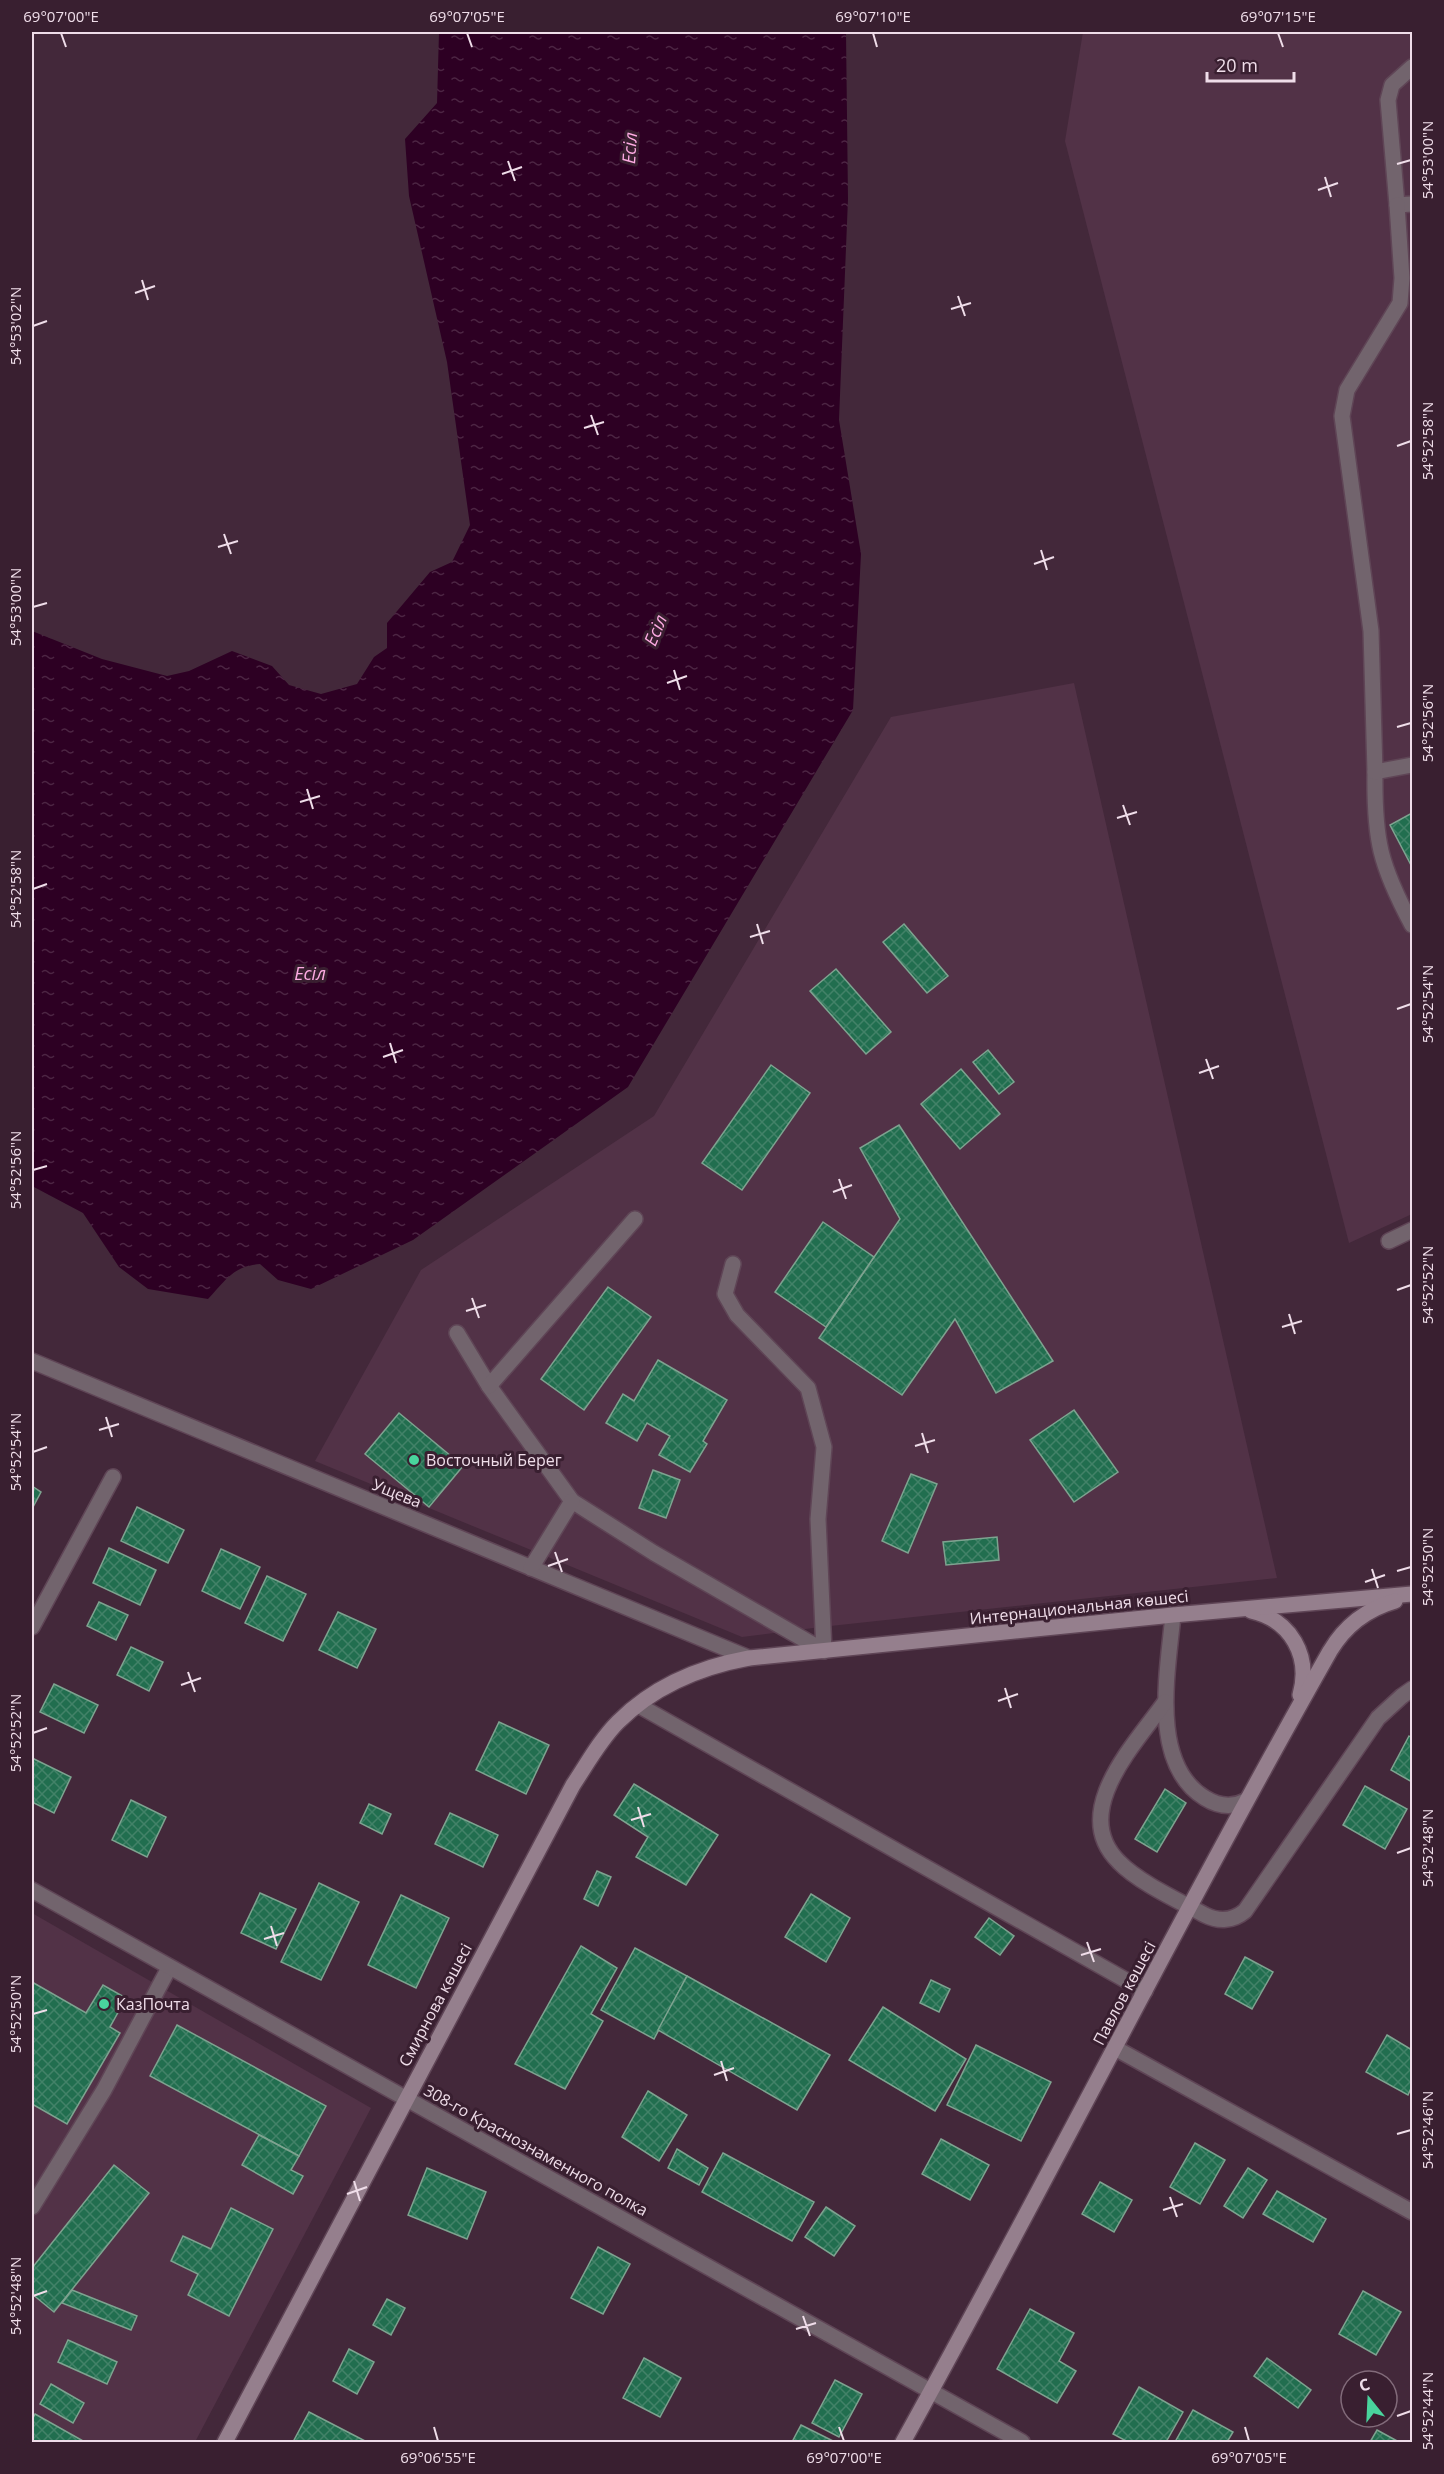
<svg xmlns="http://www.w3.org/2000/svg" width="1444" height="2474" font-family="'Open Sans',sans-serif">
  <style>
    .built { fill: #523247 }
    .water { fill: url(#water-ripples) }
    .building { fill: url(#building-cross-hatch); stroke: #7ea390; stroke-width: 1.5 }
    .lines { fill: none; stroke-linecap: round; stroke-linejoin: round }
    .lane-casing { stroke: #5f4556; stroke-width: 18 }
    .street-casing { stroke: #5f4556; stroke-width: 18 }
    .secondary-casing { stroke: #5f4556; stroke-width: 18 }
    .lane { stroke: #72646d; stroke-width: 15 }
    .street { stroke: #72646d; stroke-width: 15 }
    .secondary { stroke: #957f8d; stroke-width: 15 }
    .ticks { fill: none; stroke: #efdde9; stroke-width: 2 }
    .poi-dot { fill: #49d49d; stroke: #391f30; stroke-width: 2 }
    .labels { text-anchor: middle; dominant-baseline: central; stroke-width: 6; stroke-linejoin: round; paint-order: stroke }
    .poi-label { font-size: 16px; fill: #efdde9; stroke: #391f30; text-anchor: start }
    .street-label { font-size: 16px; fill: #efdde9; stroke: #391f30 }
    .water-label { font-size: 18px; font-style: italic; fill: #feabe3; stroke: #391f30 }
    .neatline { fill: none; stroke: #efdde9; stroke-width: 2 }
    .ticks-label { font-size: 15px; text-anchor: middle; fill: #efdde9 }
  </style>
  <defs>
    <pattern id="water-ripples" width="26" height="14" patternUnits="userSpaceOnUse" patternTransform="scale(1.5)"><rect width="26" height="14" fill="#2d0023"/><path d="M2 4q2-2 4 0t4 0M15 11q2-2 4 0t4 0" fill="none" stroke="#4c2543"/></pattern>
    <pattern id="building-cross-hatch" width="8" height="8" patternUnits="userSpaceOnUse" patternTransform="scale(1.5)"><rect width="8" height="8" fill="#216e4f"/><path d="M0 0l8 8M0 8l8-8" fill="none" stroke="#428268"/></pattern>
  </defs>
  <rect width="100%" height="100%" fill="#43283a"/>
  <!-- built -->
  <g class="built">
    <polygon points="1083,32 1412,32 1412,1214 1349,1243 1065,141"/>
    <polygon points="1074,683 1277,1578 821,1627 742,1637 315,1461 421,1270 654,1116 891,717"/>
    <polygon points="32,1913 371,2108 195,2442 32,2442"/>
  </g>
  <!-- water -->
  <path class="water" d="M439 32H846L848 199 839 420 861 554 853 710 628 1087 413 1240 311 1289 278 1280 260 1264C233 1266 226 1280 208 1299L148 1289 119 1267 83 1213 32 1186V631L102 659 167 676 189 671 232 651 272 666 289 685 321 694 357 684 374 657 387 648V623L430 572 452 562 470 525 447 362 409 196 405 139 437 103Z"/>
  <!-- building -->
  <g class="building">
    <polygon points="1412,813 1412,867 1390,825"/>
    <polygon points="904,924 948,976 927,993 883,942"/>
    <polygon points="836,969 891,1032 866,1054 810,991"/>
    <polygon points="988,1050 1014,1082 999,1094 973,1062"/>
    <polygon points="771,1065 810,1093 742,1190 702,1163"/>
    <polygon points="961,1069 1000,1114 960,1149 921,1104"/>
    <polygon points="899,1125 1053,1361 996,1393 955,1319 902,1395 819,1338 900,1219 860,1148"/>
    <polygon points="823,1222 874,1257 826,1327 775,1292"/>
    <polygon points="608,1287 651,1317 584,1410 541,1379"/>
    <polygon points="658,1360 727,1400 703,1441 707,1444 690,1472 659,1455 670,1436 647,1423 637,1441 606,1423 623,1394 634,1401"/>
    <polygon points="1074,1410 1118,1472 1074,1502 1030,1440"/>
    <polygon points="399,1413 463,1466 429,1507 365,1454"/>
    <polygon points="653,1470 680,1480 666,1518 639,1508"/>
    <polygon points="911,1474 937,1484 908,1553 882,1541"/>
    <polygon points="32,1486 41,1492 32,1509"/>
    <polygon points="137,1507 184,1530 168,1563 121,1541"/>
    <polygon points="997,1537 999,1560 946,1565 943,1542"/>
    <polygon points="109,1548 156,1570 140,1605 93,1583"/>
    <polygon points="221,1549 260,1567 240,1609 202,1591"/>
    <polygon points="267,1576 306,1594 283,1641 245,1623"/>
    <polygon points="99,1602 128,1615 116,1640 87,1626"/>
    <polygon points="338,1612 376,1629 357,1668 319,1650"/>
    <polygon points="131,1647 163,1662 149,1691 117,1675"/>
    <polygon points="54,1684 98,1705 84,1733 40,1712"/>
    <polygon points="499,1722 549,1745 526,1794 476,1770"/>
    <polygon points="1409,1736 1412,1738 1412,1782 1391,1770"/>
    <polygon points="32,1758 71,1777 54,1813 32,1802"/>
    <polygon points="634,1784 718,1835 686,1885 636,1857 648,1837 614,1815"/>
    <polygon points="1365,1786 1407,1809 1385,1849 1343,1825"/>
    <polygon points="1165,1789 1186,1803 1157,1852 1135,1839"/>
    <polygon points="131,1800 166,1817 147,1857 112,1840"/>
    <polygon points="369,1804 391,1814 382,1834 360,1823"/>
    <polygon points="450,1813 498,1835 483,1867 435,1844"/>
    <polygon points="597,1871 611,1877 598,1906 584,1899"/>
    <polygon points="319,1883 359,1902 321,1980 281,1962"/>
    <polygon points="260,1893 296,1909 276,1949 241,1933"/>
    <polygon points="811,1894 850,1918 826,1962 785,1937"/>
    <polygon points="401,1895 449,1918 416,1988 368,1965"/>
    <polygon points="989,1918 1014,1936 1000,1955 975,1937"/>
    <polygon points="581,1946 617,1968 591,2014 603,2021 565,2089 515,2064"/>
    <polygon points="635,1948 687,1976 654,2039 601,2010"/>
    <polygon points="1245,1957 1273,1972 1252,2009 1225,1994"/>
    <polygon points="687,1976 830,2055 797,2110 658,2030"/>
    <polygon points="931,1980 950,1989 939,2012 920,2003"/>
    <polygon points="32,1982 86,2013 103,1985 126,1998 110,2027 120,2033 67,2124 32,2104"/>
    <polygon points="883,2007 966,2059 935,2111 849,2060"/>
    <polygon points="177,2025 326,2106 299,2156 150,2076"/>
    <polygon points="1387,2035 1412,2050 1412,2086 1408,2095 1366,2072"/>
    <polygon points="976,2045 1051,2082 1021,2141 947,2105"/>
    <polygon points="648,2091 687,2115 659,2161 622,2137"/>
    <polygon points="259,2135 299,2156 291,2170 303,2176 293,2194 242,2165"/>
    <polygon points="941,2139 989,2165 970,2200 922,2174"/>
    <polygon points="1195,2143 1225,2160 1200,2204 1170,2187"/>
    <polygon points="677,2149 708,2168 699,2185 668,2168"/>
    <polygon points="723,2153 814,2202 792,2241 702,2192"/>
    <polygon points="114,2165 149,2193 54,2312 32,2294 32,2268"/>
    <polygon points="427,2168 486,2192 467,2239 408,2215"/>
    <polygon points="1248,2168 1267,2180 1243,2218 1224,2206"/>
    <polygon points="1100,2182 1132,2200 1114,2232 1082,2214"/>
    <polygon points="1277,2191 1326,2219 1313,2242 1263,2214"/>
    <polygon points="826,2207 855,2226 834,2256 805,2237"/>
    <polygon points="231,2208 273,2229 229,2316 188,2295 198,2274 171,2261 183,2236 211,2249"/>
    <polygon points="598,2247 630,2264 603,2314 571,2298"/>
    <polygon points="72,2290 137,2316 131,2330 62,2303"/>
    <polygon points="1363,2291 1401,2312 1376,2355 1339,2334"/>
    <polygon points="387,2299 405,2308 391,2335 373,2325"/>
    <polygon points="1030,2309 1074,2333 1059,2361 1076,2371 1057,2403 997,2369"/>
    <polygon points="68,2340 117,2362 107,2384 58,2362"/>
    <polygon points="349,2349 374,2362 357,2394 333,2381"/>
    <polygon points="644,2358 681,2378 660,2417 623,2398"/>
    <polygon points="1267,2358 1311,2390 1298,2408 1254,2376"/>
    <polygon points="835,2380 862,2394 839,2437 812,2423"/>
    <polygon points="51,2384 84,2403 73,2423 40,2404"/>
    <polygon points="1139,2387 1183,2412 1166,2442 1128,2442 1113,2434"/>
    <polygon points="1193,2410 1233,2432 1227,2442 1175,2442"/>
    <polygon points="309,2412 367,2442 293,2442"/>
    <polygon points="35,2414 85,2442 32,2442 32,2420"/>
    <polygon points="801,2425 835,2442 792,2442"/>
    <polygon points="1377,2430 1399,2442 1370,2442"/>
  </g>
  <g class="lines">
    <defs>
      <g id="lane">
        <polyline points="1412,67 1392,85 1388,100 1397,205 1412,204"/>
        <path d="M1412 765 1375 772C1374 840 1380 865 1412 925"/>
        <polyline points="1375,772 1371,631 1342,416 1347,390 1400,303 1402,278 1397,205"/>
        <polyline points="1389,1241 1412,1230"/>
        <polyline points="457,1333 489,1386 572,1501 654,1553 824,1651 818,1519 824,1447 808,1388 737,1315 725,1294 733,1264"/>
        <polyline points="32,1361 749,1658"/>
        <polyline points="489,1386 635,1219"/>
        <polyline points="531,1568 572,1501"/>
        <path d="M1173 1615C1168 1670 1149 1764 1205 1798 1218 1806 1232 1808 1245 1801"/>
        <path d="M1165 1702C1136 1743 1068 1812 1119 1862 1138 1882 1179 1901 1205 1915 1219 1922 1233 1921 1245 1911L1378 1718 1402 1696 1412 1689"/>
        <polyline points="638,1705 1145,1991"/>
        <polyline points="1115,2048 1412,2212"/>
        <polyline points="32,2207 104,2090 169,1968"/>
      </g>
      <g id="street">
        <polyline points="32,1627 113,1477"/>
        <polyline points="32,1890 1022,2442"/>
      </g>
      <g id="secondary">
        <path d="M1251 1611C1291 1620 1311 1656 1300 1695"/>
        <path d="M225 2442 573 1785C587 1764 600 1740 618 1722 654 1686 700 1667 749 1658L1173 1615 1412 1594"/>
        <path d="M903 2442C1048 2180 1182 1912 1330 1651 1345 1626 1367 1609 1395 1601"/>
      </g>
    </defs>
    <!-- lane casing -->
    <use href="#lane" class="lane-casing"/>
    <!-- street casing -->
    <use href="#street" class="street-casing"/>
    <!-- secondary casing -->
    <use href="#secondary" class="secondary-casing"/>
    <!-- lane -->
    <use href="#lane" class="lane"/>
    <!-- street -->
    <use href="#street" class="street"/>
    <!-- secondary -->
    <use href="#secondary" class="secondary"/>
  </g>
  <!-- ticks -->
  <path class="ticks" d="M61 33 66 47M467 33 472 47M873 33 877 47M1278 33 1283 47M508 161 515 181M1397 164 1411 160M502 174 522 167M1325 177 1331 197M1318 190 1338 183M142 280 148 300M135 293 155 286M958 296 965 316M951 309 971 303M33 326 47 321M591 415 598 435M584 428 604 422M1397 446 1411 441M224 534 231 554M218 547 238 541M1041 550 1047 570M1034 564 1054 557M33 607 47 603M674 670 680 690M667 683 687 676M1397 727 1411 723M307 789 313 809M300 802 320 796M1123 805 1130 825M1117 818 1137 812M33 889 47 884M757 924 763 944M750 937 770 931M1397 1009 1411 1004M390 1043 396 1063M383 1057 403 1050M1206 1059 1213 1079M1199 1073 1219 1066M33 1170 47 1166M839 1179 846 1199M833 1192 852 1185M1397 1290 1411 1285M472 1298 479 1318M466 1311 486 1305M1289 1314 1295 1334M1282 1327 1302 1321M106 1417 112 1437M99 1430 119 1424M922 1433 928 1453M915 1446 935 1440M33 1452 47 1447M555 1552 562 1572M548 1566 568 1559M1372 1569 1378 1588M1397 1571 1411 1567M1365 1582 1385 1575M188 1672 195 1692M181 1685 201 1678M1005 1688 1011 1708M998 1701 1018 1694M33 1733 47 1728M638 1807 644 1827M631 1820 651 1814M1397 1853 1411 1848M271 1926 277 1946M264 1939 284 1933M1087 1942 1094 1962M1081 1955 1101 1949M33 2014 47 2010M721 2061 727 2081M714 2075 734 2068M1397 2134 1411 2130M354 2181 360 2201M347 2194 367 2187M1170 2197 1177 2217M1163 2210 1183 2204M33 2296 47 2291M803 2316 810 2336M796 2329 816 2323M1397 2416 1411 2411M434 2427 438 2441M839 2427 844 2441M1245 2427 1249 2441"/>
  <!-- markers -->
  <g class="poi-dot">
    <circle cx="414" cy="1460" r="6"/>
    <circle cx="104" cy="2004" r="6"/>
  </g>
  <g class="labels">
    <!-- poi labels -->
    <g class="poi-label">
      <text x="426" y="1460">Восточный Берег</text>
      <text x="116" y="2004">КазПочта</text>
    </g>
    <!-- street labels -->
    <g class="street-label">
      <text transform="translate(397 1493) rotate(22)">Ущева</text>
      <text transform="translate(1079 1607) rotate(-6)">Интернациональная көшесі</text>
      <text transform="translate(1124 1993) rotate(-62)">Павлов көшесі</text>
      <text transform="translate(435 2005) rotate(-62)">Смирнова көшесі</text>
      <text transform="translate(536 2150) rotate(29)">308-го Краснознаменного полка</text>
    </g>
    <!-- water labels -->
    <g class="water-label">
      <text transform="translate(629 148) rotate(-86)">Есіл</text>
      <text transform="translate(655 630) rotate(-67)">Есіл</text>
      <text x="310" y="973">Есіл</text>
    </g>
  </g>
  <!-- border -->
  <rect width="1444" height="2474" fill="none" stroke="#391f30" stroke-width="66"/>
  <!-- north arrow -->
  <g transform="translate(1369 2399) rotate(342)"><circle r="28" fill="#391f30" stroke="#826b7a" stroke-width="1.5"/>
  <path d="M0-4.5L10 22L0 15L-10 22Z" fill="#49d49d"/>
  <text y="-9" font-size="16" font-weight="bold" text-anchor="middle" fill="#efdde9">С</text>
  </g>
  <!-- scale -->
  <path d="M1207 72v9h87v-9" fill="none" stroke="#efdde9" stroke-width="3"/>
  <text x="1216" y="72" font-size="18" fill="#efdde9" stroke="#391f30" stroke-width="4.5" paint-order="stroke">20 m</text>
  <rect x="33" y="33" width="1378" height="2408" class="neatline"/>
  <g class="ticks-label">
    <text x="61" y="22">69°07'00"E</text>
    <text x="467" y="22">69°07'05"E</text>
    <text x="873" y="22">69°07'10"E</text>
    <text x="1278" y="22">69°07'15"E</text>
    <text transform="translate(1428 160) rotate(-90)" y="5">54°53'00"N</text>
    <text transform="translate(16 326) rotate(-90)" y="5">54°53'02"N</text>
    <text transform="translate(1428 441) rotate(-90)" y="5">54°52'58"N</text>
    <text transform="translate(16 607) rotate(-90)" y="5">54°53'00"N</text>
    <text transform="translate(1428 723) rotate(-90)" y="5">54°52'56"N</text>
    <text transform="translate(16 889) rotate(-90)" y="5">54°52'58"N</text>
    <text transform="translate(1428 1004) rotate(-90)" y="5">54°52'54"N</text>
    <text transform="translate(16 1170) rotate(-90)" y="5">54°52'56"N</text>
    <text transform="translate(1428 1285) rotate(-90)" y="5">54°52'52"N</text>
    <text transform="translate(16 1452) rotate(-90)" y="5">54°52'54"N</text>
    <text transform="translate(1428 1567) rotate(-90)" y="5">54°52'50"N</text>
    <text transform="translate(16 1733) rotate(-90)" y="5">54°52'52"N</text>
    <text transform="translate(1428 1848) rotate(-90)" y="5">54°52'48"N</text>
    <text transform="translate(16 2014) rotate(-90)" y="5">54°52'50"N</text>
    <text transform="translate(1428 2130) rotate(-90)" y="5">54°52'46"N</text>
    <text transform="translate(16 2296) rotate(-90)" y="5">54°52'48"N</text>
    <text transform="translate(1428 2411) rotate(-90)" y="5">54°52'44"N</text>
    <text x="438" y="2463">69°06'55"E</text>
    <text x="844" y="2463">69°07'00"E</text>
    <text x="1249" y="2463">69°07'05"E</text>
  </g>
</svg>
